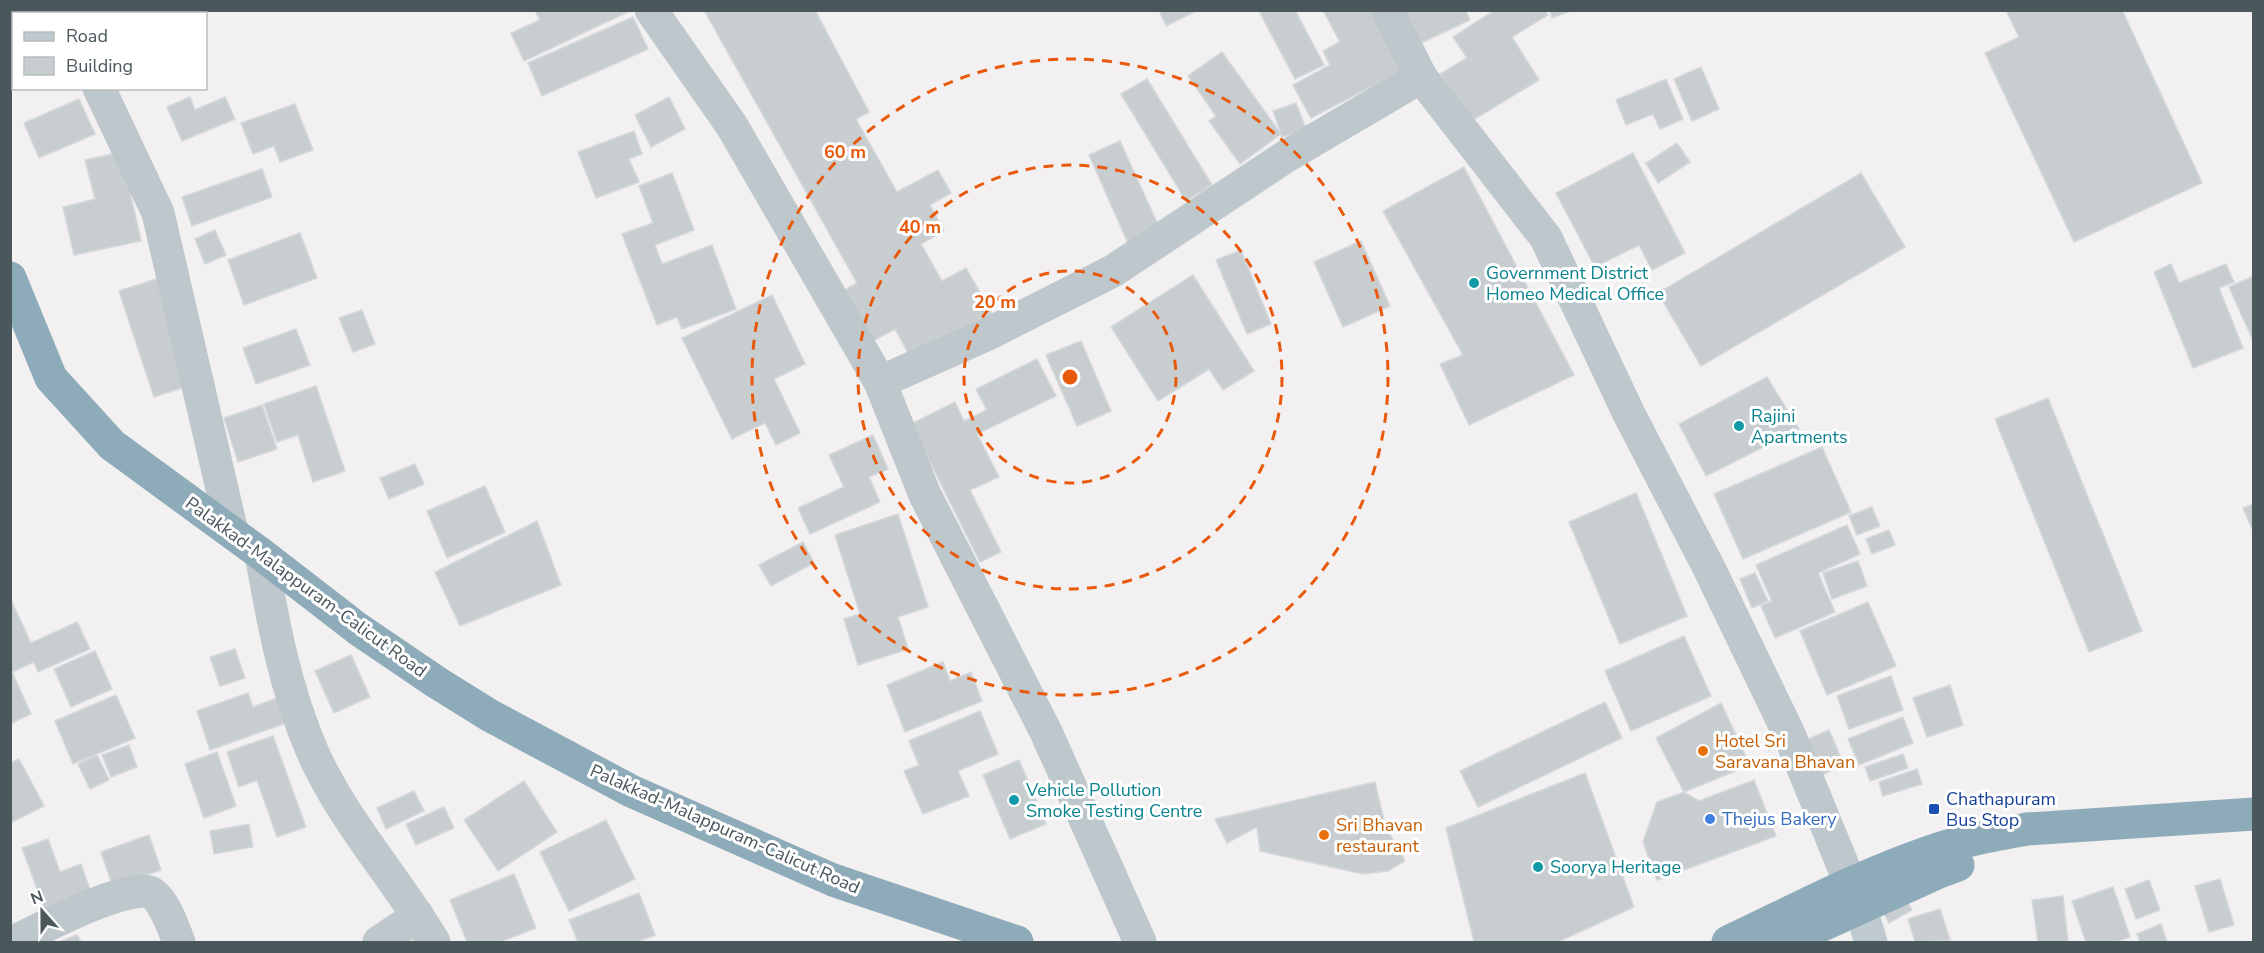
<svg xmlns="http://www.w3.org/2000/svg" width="2264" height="953" font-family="'Nunito Sans',sans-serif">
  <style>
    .building { fill: #c8cdcf; stroke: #d5d8db; stroke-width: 1.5 }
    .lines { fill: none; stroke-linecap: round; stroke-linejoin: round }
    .street { stroke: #bec7cb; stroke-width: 33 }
    .secondary { stroke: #becacf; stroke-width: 33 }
    .highway { stroke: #8eabb9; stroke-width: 33 }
    .ring { fill: none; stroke: #e8590c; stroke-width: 3; stroke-dasharray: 10 8 }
    .culture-dot { fill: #0f9aa8; stroke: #fff; stroke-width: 2 }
    .food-dot { fill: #e8710a; stroke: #fff; stroke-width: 2 }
    .transit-dot { fill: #1a4fb4; stroke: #fff; stroke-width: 2 }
    .shop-dot { fill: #3f7fe0; stroke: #fff; stroke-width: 2 }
    .labels { text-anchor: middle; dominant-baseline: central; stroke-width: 6; stroke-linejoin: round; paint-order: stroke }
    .culture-label { font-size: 18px; fill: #0d838f; stroke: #fff; text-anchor: start }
    .street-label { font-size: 18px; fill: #4a575b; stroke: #fff }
    .food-label { font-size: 18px; fill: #c56008; stroke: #fff; text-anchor: start }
    .transit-label { font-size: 18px; fill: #164399; stroke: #fff; text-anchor: start }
    .shop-label { font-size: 18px; fill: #366cbe; stroke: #fff; text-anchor: start }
    .centre { fill: #e8590c; stroke: #fff; stroke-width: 3 }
    .ring-label { font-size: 18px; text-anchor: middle; font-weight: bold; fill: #e8590c; stroke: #fff; stroke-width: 6; stroke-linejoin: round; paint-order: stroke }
  </style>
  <rect width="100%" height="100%" fill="#f2f0f1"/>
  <!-- building -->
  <g class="building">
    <polygon points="121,10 154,10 155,14 122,14"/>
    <polygon points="539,10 627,10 628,12 524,61 511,33 540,20 536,12"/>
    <polygon points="704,10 815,10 869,112 856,119 897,192 938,170 951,193 930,205 944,231 921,244 942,281 966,268 992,313 911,358 895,329 873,341 845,290 857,283"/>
    <polygon points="1159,10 1198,10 1166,26"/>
    <polygon points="1265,10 1295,10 1324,65 1295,79 1260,13"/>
    <polygon points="1323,10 1376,10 1407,68 1311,118 1293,85 1330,65 1323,51 1340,42"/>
    <polygon points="1405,10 1465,10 1470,20 1421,43"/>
    <polygon points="1495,10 1545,10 1548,15 1512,37 1539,80 1470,122 1440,74 1467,58 1453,37"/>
    <polygon points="1550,10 1573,10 1552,18"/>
    <polygon points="2006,10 2122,10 2202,183 2074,242 1985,53 2019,37"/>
    <polygon points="633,17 648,49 542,96 528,63"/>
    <polygon points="1222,52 1281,134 1240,164 1209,121 1216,116 1188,76"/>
    <polygon points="1701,67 1719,109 1692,121 1674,79"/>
    <polygon points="1147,79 1212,185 1186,201 1121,94"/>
    <polygon points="1666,79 1683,119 1660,129 1653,114 1626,125 1616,100"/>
    <polygon points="190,97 195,110 225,97 235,119 182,141 167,107"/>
    <polygon points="669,97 685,129 651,147 635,115"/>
    <polygon points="79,99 95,134 39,158 24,123"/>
    <polygon points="1296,103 1306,129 1282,137 1273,111"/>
    <polygon points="295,104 313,150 280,162 274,146 253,154 241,123"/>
    <polygon points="634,131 642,154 629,159 639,182 596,198 578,152"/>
    <polygon points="1120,141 1160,229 1128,243 1089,155"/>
    <polygon points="1677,143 1690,162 1658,183 1646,163"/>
    <polygon points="121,152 141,241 74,255 63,207 95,199 85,160"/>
    <polygon points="1633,153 1685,253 1652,270 1639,245 1595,267 1556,193"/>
    <polygon points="1464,167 1574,375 1469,425 1440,364 1463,355 1383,211"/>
    <polygon points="262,169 272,197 192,226 182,197"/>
    <polygon points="672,173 694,230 655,245 662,264 712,245 736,309 682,329 677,317 657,325 622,234 653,223 639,186"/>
    <polygon points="1861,173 1905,247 1701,366 1658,293"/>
    <polygon points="215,230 226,255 205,264 195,239"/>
    <polygon points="300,233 317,278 244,305 228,260"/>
    <polygon points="1361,241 1390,306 1343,327 1314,262"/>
    <polygon points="1241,250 1271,324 1247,334 1216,260"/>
    <polygon points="2171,264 2179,283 2226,264 2234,282 2219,288 2243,348 2193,368 2154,272"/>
    <polygon points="1193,275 1254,371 1223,390 1209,369 1158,401 1111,327"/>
    <polygon points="2254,276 2254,343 2229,287"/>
    <polygon points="159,278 194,384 154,397 119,291"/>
    <polygon points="772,295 805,364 774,379 800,433 776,445 765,423 732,439 682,338"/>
    <polygon points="362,310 375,344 353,352 339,318"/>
    <polygon points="296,329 310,365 256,384 243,348"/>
    <polygon points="1081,341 1111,411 1077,426 1046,355"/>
    <polygon points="1037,359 1056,396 977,434 999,477 970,490 1001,552 980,562 911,424 955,402 964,421 987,410 976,389"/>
    <polygon points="1767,377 1799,429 1706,476 1679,424"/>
    <polygon points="316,386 345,471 313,482 298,435 277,442 264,404"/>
    <polygon points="2048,398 2142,631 2089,652 1995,419"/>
    <polygon points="262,405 277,449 238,462 224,418"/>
    <polygon points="873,435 888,469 869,477 880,502 810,534 798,508 844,487 829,455"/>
    <polygon points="1822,447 1851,512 1743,559 1714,494"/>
    <polygon points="415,464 424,484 389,499 380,478"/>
    <polygon points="485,486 505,532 447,558 427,511"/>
    <polygon points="1636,493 1687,616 1620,644 1569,522"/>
    <polygon points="2254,504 2254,533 2243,508"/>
    <polygon points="1872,507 1880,526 1857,535 1849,516"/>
    <polygon points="898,514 928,607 898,617 908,649 858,665 844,619 860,614 835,535"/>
    <polygon points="537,521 561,585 460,626 435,572"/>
    <polygon points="1847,525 1860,554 1818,573 1835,612 1775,638 1761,606 1772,601 1756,565"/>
    <polygon points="1889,530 1895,545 1872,554 1866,539"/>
    <polygon points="803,542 814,563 771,586 759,565"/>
    <polygon points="1858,561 1867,586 1832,599 1823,573"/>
    <polygon points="1755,573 1768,601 1752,608 1740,579"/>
    <polygon points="10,598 31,643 77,622 90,649 38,672 34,662 12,672 31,714 10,724"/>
    <polygon points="1868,602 1896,666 1827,695 1800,631"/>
    <polygon points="1684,636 1711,696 1631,731 1605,671"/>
    <polygon points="235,649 245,678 220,686 210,657"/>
    <polygon points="95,651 112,689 71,707 54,669"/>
    <polygon points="351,655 370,697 334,713 315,671"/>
    <polygon points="943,662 950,681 971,672 982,701 905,732 887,685"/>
    <polygon points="1891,676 1903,710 1849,729 1837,696"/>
    <polygon points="1950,685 1963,725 1927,737 1913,698"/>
    <polygon points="248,693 253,707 277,698 286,723 210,750 197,711"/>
    <polygon points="116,695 135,738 73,764 55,721"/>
    <polygon points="1605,702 1622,738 1478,807 1460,771"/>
    <polygon points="1721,703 1750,765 1684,792 1656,738"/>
    <polygon points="980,711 998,754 958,771 969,796 923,814 904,771 919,765 909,741"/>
    <polygon points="1903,717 1913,743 1859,765 1848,739"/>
    <polygon points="1829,730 1844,765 1821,775 1806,740"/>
    <polygon points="273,736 306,827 277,837 257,780 239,787 227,752"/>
    <polygon points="129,745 137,767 111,777 102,755"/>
    <polygon points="217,752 236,806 204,818 185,764"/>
    <polygon points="1903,754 1908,768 1870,781 1865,767"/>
    <polygon points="97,755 109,780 90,789 78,764"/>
    <polygon points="19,759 44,806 10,823 10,763"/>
    <polygon points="1019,760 1046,824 1010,839 983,775"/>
    <polygon points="1917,769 1922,784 1883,796 1879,782"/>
    <polygon points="1585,773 1634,907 1558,942 1474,942 1446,828"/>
    <polygon points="1754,780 1776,836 1657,880 1643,842 1657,802 1684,792 1699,801"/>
    <polygon points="524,781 557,832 498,871 464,820"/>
    <polygon points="1375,782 1385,825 1405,861 1388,871 1363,874 1260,851 1257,827 1227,843 1215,819"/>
    <polygon points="414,791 424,811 386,829 377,808"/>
    <polygon points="444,807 454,828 416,845 406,824"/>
    <polygon points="606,820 635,879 569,911 540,852"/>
    <polygon points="249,824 253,847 214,854 210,831"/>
    <polygon points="149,835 161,870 113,887 101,852"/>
    <polygon points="48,839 60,872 81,864 94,901 48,918 22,848"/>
    <polygon points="514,874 536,928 500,942 467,942 450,900"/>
    <polygon points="2220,879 2234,925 2209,932 2195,886"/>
    <polygon points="2149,880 2160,910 2136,919 2125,889"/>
    <polygon points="2113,887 2130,937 2115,942 2086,942 2072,901"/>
    <polygon points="1902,892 1912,910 1889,923 1879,905"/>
    <polygon points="639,893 655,935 637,942 578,942 569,920"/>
    <polygon points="2063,896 2068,942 2038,942 2032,900"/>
    <polygon points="1940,909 1950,940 1915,942 1908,919"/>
    <polygon points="2161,924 2167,942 2140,942 2137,934"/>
    <polygon points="77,935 81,942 59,942"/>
  </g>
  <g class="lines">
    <!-- street -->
    <g class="street">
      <polyline points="62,10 63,14"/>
      <polyline points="651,10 732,126 880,382 925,495 1046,732 1140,942"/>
      <polyline points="1387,10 1421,77 1546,238 1629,414 1709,568 1789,734 1860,907"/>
      <polyline points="99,88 158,213 232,532"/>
      <polyline points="880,382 986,335 1113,271 1285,157 1421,77"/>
      <path d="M261 554C273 622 285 689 313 753 344 822 396 878 434 942"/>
      <path d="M13 942C37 931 133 879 153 894 166 904 173 928 179 942"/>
      <polyline points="379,942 418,916"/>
    </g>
    <!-- secondary -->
    <polyline class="secondary" points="1860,907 1871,942"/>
    <!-- highway -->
    <g class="highway">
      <polyline points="10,278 51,378 112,445 261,554 358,629 436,682 489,715 631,791 833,880 1017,942"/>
      <path d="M1728 942C1794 911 1859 876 1929 852 1960 841 1995 835 2027 829L2254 814"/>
      <polyline points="1785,942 1939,872 1958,865"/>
    </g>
  </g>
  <!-- distance rings -->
  <g class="ring">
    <circle cx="1070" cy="377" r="106"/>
    <circle cx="1070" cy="377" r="212"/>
    <circle cx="1070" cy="377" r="318"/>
  </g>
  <!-- markers -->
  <g class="culture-dot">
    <circle cx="1474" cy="283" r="6"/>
    <circle cx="1739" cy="426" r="6"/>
    <circle cx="1014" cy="800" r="6"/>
    <circle cx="1538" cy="867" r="6"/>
  </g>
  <g class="food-dot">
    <circle cx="1703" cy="751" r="6"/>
    <circle cx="1324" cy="835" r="6"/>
  </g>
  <rect class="transit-dot" x="1928" y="803" width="12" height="12" rx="3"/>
  <circle class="shop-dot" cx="1710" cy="819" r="6"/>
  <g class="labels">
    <!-- culture labels -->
    <g class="culture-label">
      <text x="1486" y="273">Government District<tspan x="1486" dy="21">Homeo Medical Office</tspan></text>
      <text x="1751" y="416">Rajini<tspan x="1751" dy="21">Apartments</tspan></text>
      <text x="1026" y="790">Vehicle Pollution<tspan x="1026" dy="21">Smoke Testing Centre</tspan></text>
      <text x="1550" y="867">Soorya Heritage</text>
    </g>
    <!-- street labels -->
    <g class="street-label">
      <text transform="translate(306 587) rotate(36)">Palakkad-Malappuram-Calicut Road</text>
      <text transform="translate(725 829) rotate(24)">Palakkad-Malappuram-Calicut Road</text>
    </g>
    <!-- food labels -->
    <g class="food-label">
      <text x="1715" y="741">Hotel Sri<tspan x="1715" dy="21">Saravana Bhavan</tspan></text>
      <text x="1336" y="825">Sri Bhavan<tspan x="1336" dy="21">restaurant</tspan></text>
    </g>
    <!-- transit labels -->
    <g class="transit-label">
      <text x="1946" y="799">Chathapuram<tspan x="1946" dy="21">Bus Stop</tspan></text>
    </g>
    <!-- shop labels -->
    <g class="shop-label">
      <text x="1722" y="819">Thejus Bakery</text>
    </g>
  </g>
  <circle cx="1070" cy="377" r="9" class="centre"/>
  <g class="ring-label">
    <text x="845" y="158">60 m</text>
    <text x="920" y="233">40 m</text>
    <text x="995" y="308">20 m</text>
  </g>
  <!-- border -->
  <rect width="2264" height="953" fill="none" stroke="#4a575b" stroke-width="24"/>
  <!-- legend -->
  <rect x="12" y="12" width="195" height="78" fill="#ffffff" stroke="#b7bcbd" stroke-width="1.5"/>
  <rect x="24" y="32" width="30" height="9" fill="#becacf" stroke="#b7bcbd" stroke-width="1.5"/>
  <text x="66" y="42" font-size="18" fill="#4a575b">Road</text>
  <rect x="24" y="57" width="30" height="18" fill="#c8cdcf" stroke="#b7bcbd" stroke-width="1.5"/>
  <text x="66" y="72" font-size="18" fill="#4a575b">Building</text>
  <!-- north arrow -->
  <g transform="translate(42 911) rotate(339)" stroke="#ffffff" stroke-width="4.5" paint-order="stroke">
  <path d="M0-4.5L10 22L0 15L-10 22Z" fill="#4a575b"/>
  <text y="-9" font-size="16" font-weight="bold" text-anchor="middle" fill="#4a575b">N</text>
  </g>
</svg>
